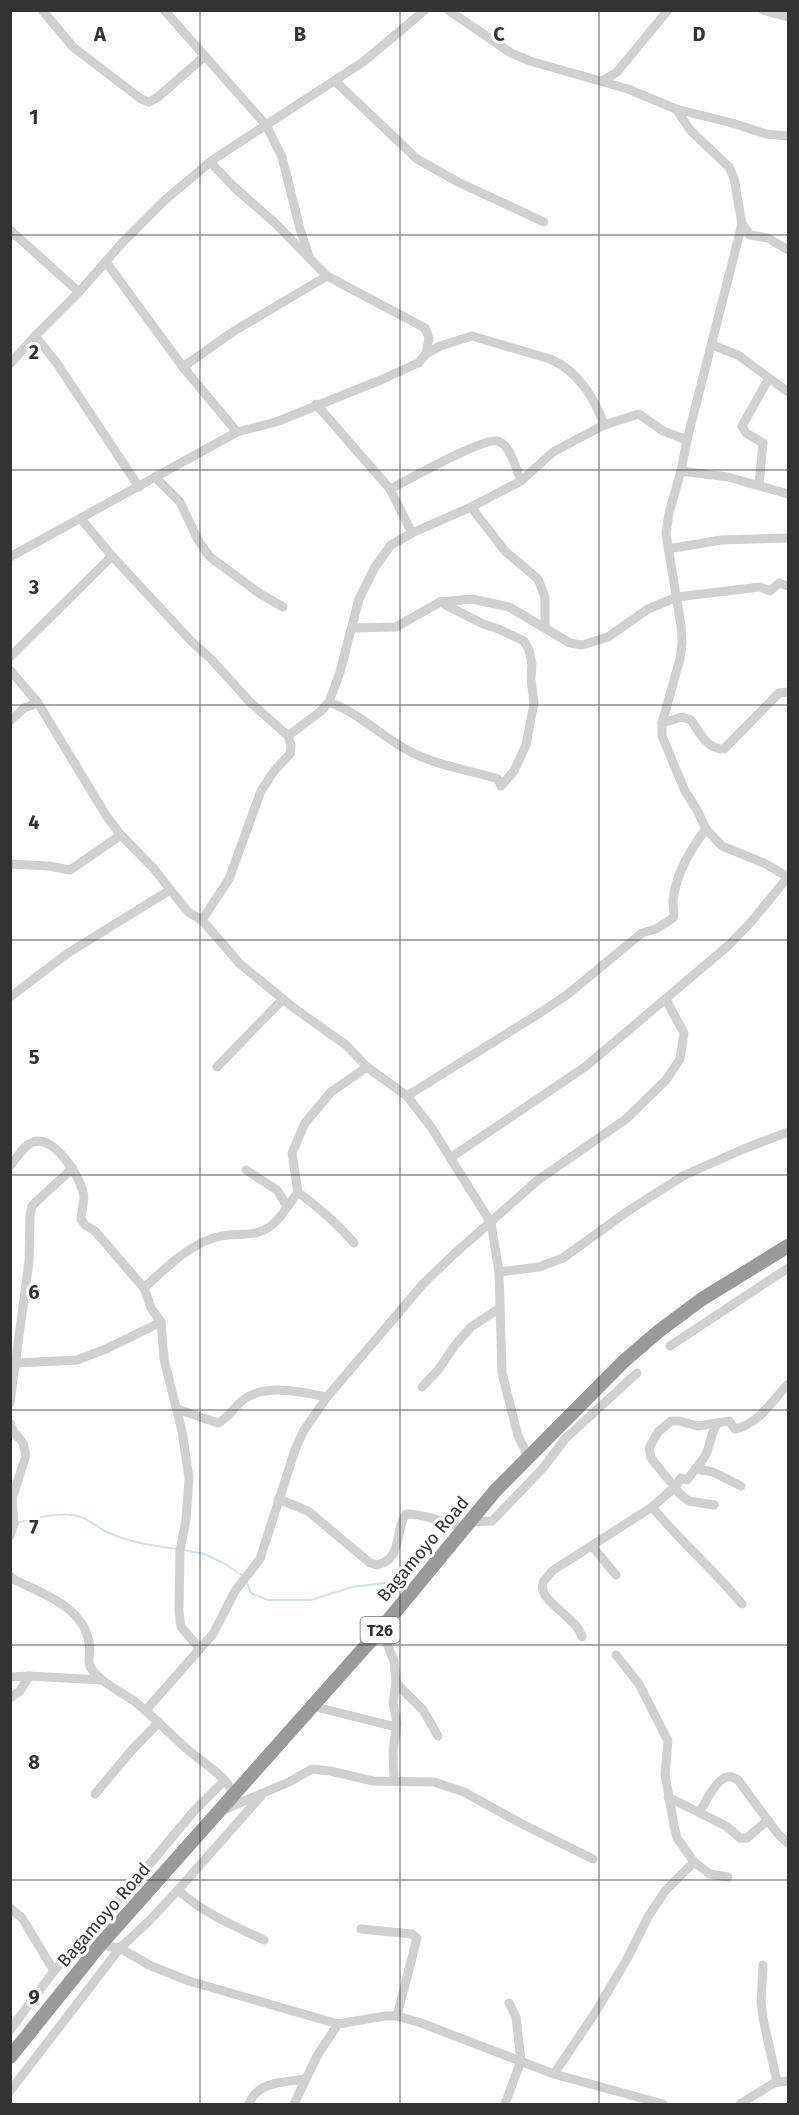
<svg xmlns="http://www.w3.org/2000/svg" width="799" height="2115" viewBox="0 0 799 2115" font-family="'Fira Sans',sans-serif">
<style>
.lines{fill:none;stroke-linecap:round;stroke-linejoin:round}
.stream{stroke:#cfe2ee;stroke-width:2}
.minor{stroke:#d0d0d0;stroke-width:9}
.highway{stroke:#9a9a9a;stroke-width:14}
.grid{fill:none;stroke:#333;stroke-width:1.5;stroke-opacity:0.55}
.labels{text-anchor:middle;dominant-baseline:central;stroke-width:6;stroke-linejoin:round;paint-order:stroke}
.shield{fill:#fff;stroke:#707070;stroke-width:1.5}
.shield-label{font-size:16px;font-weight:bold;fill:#333}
.street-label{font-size:18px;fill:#333;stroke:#fff}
.grid-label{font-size:20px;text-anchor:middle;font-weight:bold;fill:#333;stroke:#fff;stroke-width:6;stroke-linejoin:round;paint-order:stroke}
</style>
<rect width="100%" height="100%" fill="#fff"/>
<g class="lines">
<g class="stream">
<path d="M16,1523C35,1519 61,1510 81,1517C89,1520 97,1527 105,1531C127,1542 153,1546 177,1549"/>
<path d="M183,1550L205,1554L227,1565L243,1576"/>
<path d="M246,1580L251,1593L268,1600H311L352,1587L392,1582L411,1566L423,1542"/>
</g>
<g class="minor">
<path d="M42,10L73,47L141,99L149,102L158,97L205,56"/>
<path d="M164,10L266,125L282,157L300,229L309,256"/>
<path d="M448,10L511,53L530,61L628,89L676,109L732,123L766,134L788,136"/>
<path d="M763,10L788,17"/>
<path d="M602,81L617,72L668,10"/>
<path d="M336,82L417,159L458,182L544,222"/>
<path d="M742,224L750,235L768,238L788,250"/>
<path d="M10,230L79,292"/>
<path d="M106,262L183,367"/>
<path d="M35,336L56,362L139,487"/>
<path d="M712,345L738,355L788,392"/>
<path d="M426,354L440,346L472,336L550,359C577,370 595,398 604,425"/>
<path d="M10,364L35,336L79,292L122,243L166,199L214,159L363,62L425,10"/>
<path d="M316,404L390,489L412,533"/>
<path d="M237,432L183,367L234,331L327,276"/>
<path d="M681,471L728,477L788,494"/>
<path d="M155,477L180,502L198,540L210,557L259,593L283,607"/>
<path d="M759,484L763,443L746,433L742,426L769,378"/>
<path d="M390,489C408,480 482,438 497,441C511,444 516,470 521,481"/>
<path d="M471,507L505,551L538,579L545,597V626"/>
<path d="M81,519L112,556L191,641L211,659L249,701L288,736L291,745L290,754L274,771L261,791L229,879L202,920"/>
<path d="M668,549L721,540L788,538"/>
<path d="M10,557L237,432L276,422L383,379L418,363L426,354L429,338L425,328L327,276L275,223L233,186L210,162"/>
<path d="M353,628L396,627L440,602L472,599L509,607L570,643L582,645L608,637L648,609L677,597L760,587L770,591L779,583L788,586"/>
<path d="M10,657L112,556"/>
<path d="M10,670L38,703L107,817L121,835L154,869L188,912L202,920L240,964L294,1008L346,1045L367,1067L407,1096L431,1127L491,1223L499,1272L502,1373L518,1436L528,1456"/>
<path d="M329,702C359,713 381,736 409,751C435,765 469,770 498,779L501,786L514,771L526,745L534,703L531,679L532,664L529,650L524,641L496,628L483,624L440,602"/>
<path d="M10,721L24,708L38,703"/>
<path d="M662,723L682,717L691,720C700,733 706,749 724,749L779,693L788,692"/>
<path d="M288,736L321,711L329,702L340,672L359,599L375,567L391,545L412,533L471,507L521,481L553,452L604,425L639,414L663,431L687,440"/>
<path d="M10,864L49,866L70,870L121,835"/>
<path d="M10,997L68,953L170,890"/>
<path d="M217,1067L283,999"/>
<path d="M407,1096L543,1011L568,994L642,933L656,929L673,918C676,912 672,907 673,900C676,873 690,850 706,829"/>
<path d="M450,1158L585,1067L729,945L751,922L788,877L764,863L722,846L706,829L697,810L685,791L662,736V723L680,659L682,643L681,626L666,533L669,513L681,471L687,440L742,224L734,178L729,167L691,131L676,109"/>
<path d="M10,1166C17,1158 24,1145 33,1142C54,1135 79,1175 83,1192C86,1199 81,1211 81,1219L85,1225L95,1231L144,1288L151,1308L161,1322L164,1359L182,1431L189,1478L186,1520L180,1550L179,1611L181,1627L200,1649"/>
<path d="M246,1170L277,1190L287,1206"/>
<path d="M354,1243C337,1223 319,1208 298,1192L292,1153L305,1123L331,1092L367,1067"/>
<path d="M499,1272L539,1267L563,1258L628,1211L683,1176L741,1150L788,1132"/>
<path d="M144,1288C165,1269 189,1244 217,1237C231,1233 246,1236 259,1232C277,1227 287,1206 298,1192"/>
<path d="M670,1346L788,1268"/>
<path d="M17,1363L77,1360L106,1349L161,1322"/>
<path d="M422,1387L438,1370L456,1344L471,1327L500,1308"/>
<path d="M10,1403L29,1262L30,1215L32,1206L38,1200L73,1168"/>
<path d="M177,1409L218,1423C229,1418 234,1407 243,1400C265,1383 303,1392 327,1397"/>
<path d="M10,1423L14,1432L23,1443L26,1455L12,1499L14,1523L10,1536"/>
<path d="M695,1469L713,1472L741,1486"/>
<path d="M278,1499L308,1511L370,1563L377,1565C404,1559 394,1529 406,1514C425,1514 446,1523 464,1529"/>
<path d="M714,1505L689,1501L680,1494L651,1458L649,1448L658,1432L671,1421H679L698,1426L729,1421L735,1429C758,1425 773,1400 788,1384"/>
<path d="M652,1507C680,1541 714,1570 742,1604"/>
<path d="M469,1522L492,1521L495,1518L543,1468L565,1439L637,1373"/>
<path d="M592,1546L616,1575"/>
<path d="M10,1576L15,1580C42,1593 83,1607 89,1642C92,1660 82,1663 100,1678C110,1687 123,1693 134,1701C153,1716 170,1734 188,1750C200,1760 222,1774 229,1786C231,1789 231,1792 232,1795"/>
<path d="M381,1629L394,1661L396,1683L393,1703L397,1723L393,1751L394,1780"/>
<path d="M582,1637C577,1617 537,1601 543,1583C544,1579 550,1575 552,1571L652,1507L675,1487L681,1478L687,1480C693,1472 700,1464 705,1456C711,1446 710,1433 717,1424"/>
<path d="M10,1677L29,1676L101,1680"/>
<path d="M396,1683L423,1710L438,1736"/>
<path d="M10,1698L20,1691L29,1676"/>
<path d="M312,1706L396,1727"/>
<path d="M146,1710L213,1634L235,1591L260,1559L295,1450L304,1430L327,1397L423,1284L454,1254L538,1180L626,1119L666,1080L680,1059L684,1033L666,1000"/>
<path d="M95,1794L131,1751L159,1722"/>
<path d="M668,1797L726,1826L740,1838H747L768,1820"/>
<path d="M223,1810L289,1782L312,1769L330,1771L373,1781L434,1782L464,1792L524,1825L593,1859"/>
<path d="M700,1811C708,1799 720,1767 738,1780L778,1834L788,1843"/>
<path d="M694,1862L710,1874L728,1877"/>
<path d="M178,1890C203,1913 234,1926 264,1940"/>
<path d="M10,1908L22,1918L54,1971"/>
<path d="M361,1929L412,1934L417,1938L397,2016"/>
<path d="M100,1945L120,1948L149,1965L189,1981L338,2024L385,2016H397L421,2023L554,2074L663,2104"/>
<path d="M763,1965L761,2002L763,2018L777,2082"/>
<path d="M10,2030L54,1971L143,1872L194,1811L224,1781"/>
<path d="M554,2074L595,2013L627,1959L648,1917L665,1891L694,1862L677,1838L674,1826L665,1774L668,1741L639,1684L616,1655"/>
<path d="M10,2091L120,1948L149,1921L178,1890L261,1796"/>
<path d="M249,2104C257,2081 285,2082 306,2079"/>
<path d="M294,2104L317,2056L338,2024"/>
<path d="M505,2104L521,2061L516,2017L509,2003"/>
<path d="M740,2104L774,2083L788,2081"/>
</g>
<path class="highway" d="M10,2057L100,1945L381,1629L495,1491L624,1361L659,1331L702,1299L788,1246"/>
</g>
<path class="grid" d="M200,10V2104M400,10V2104M599,10V2104M10,235H788M10,470H788M10,705H788M10,940H788M10,1175H788M10,1410H788M10,1645H788M10,1880H788"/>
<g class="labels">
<rect class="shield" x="360.5" y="1617" width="39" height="26" rx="4.5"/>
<g class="shield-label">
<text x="380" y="1630">T26</text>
</g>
<g class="street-label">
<text transform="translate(423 1549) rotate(-50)">Bagamoyo Road</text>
<text transform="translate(104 1915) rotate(-49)">Bagamoyo Road</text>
</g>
</g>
<g class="grid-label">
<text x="100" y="41">A</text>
<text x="300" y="41">B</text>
<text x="499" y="41">C</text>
<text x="699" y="41">D</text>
<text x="34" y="124">1</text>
<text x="34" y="359">2</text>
<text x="34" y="594">3</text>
<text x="34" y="829">4</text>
<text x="34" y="1064">5</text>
<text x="34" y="1299">6</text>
<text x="34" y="1534">7</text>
<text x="34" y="1769">8</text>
<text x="34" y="2004">9</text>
</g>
<rect width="799" height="2115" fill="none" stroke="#333333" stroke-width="24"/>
</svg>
